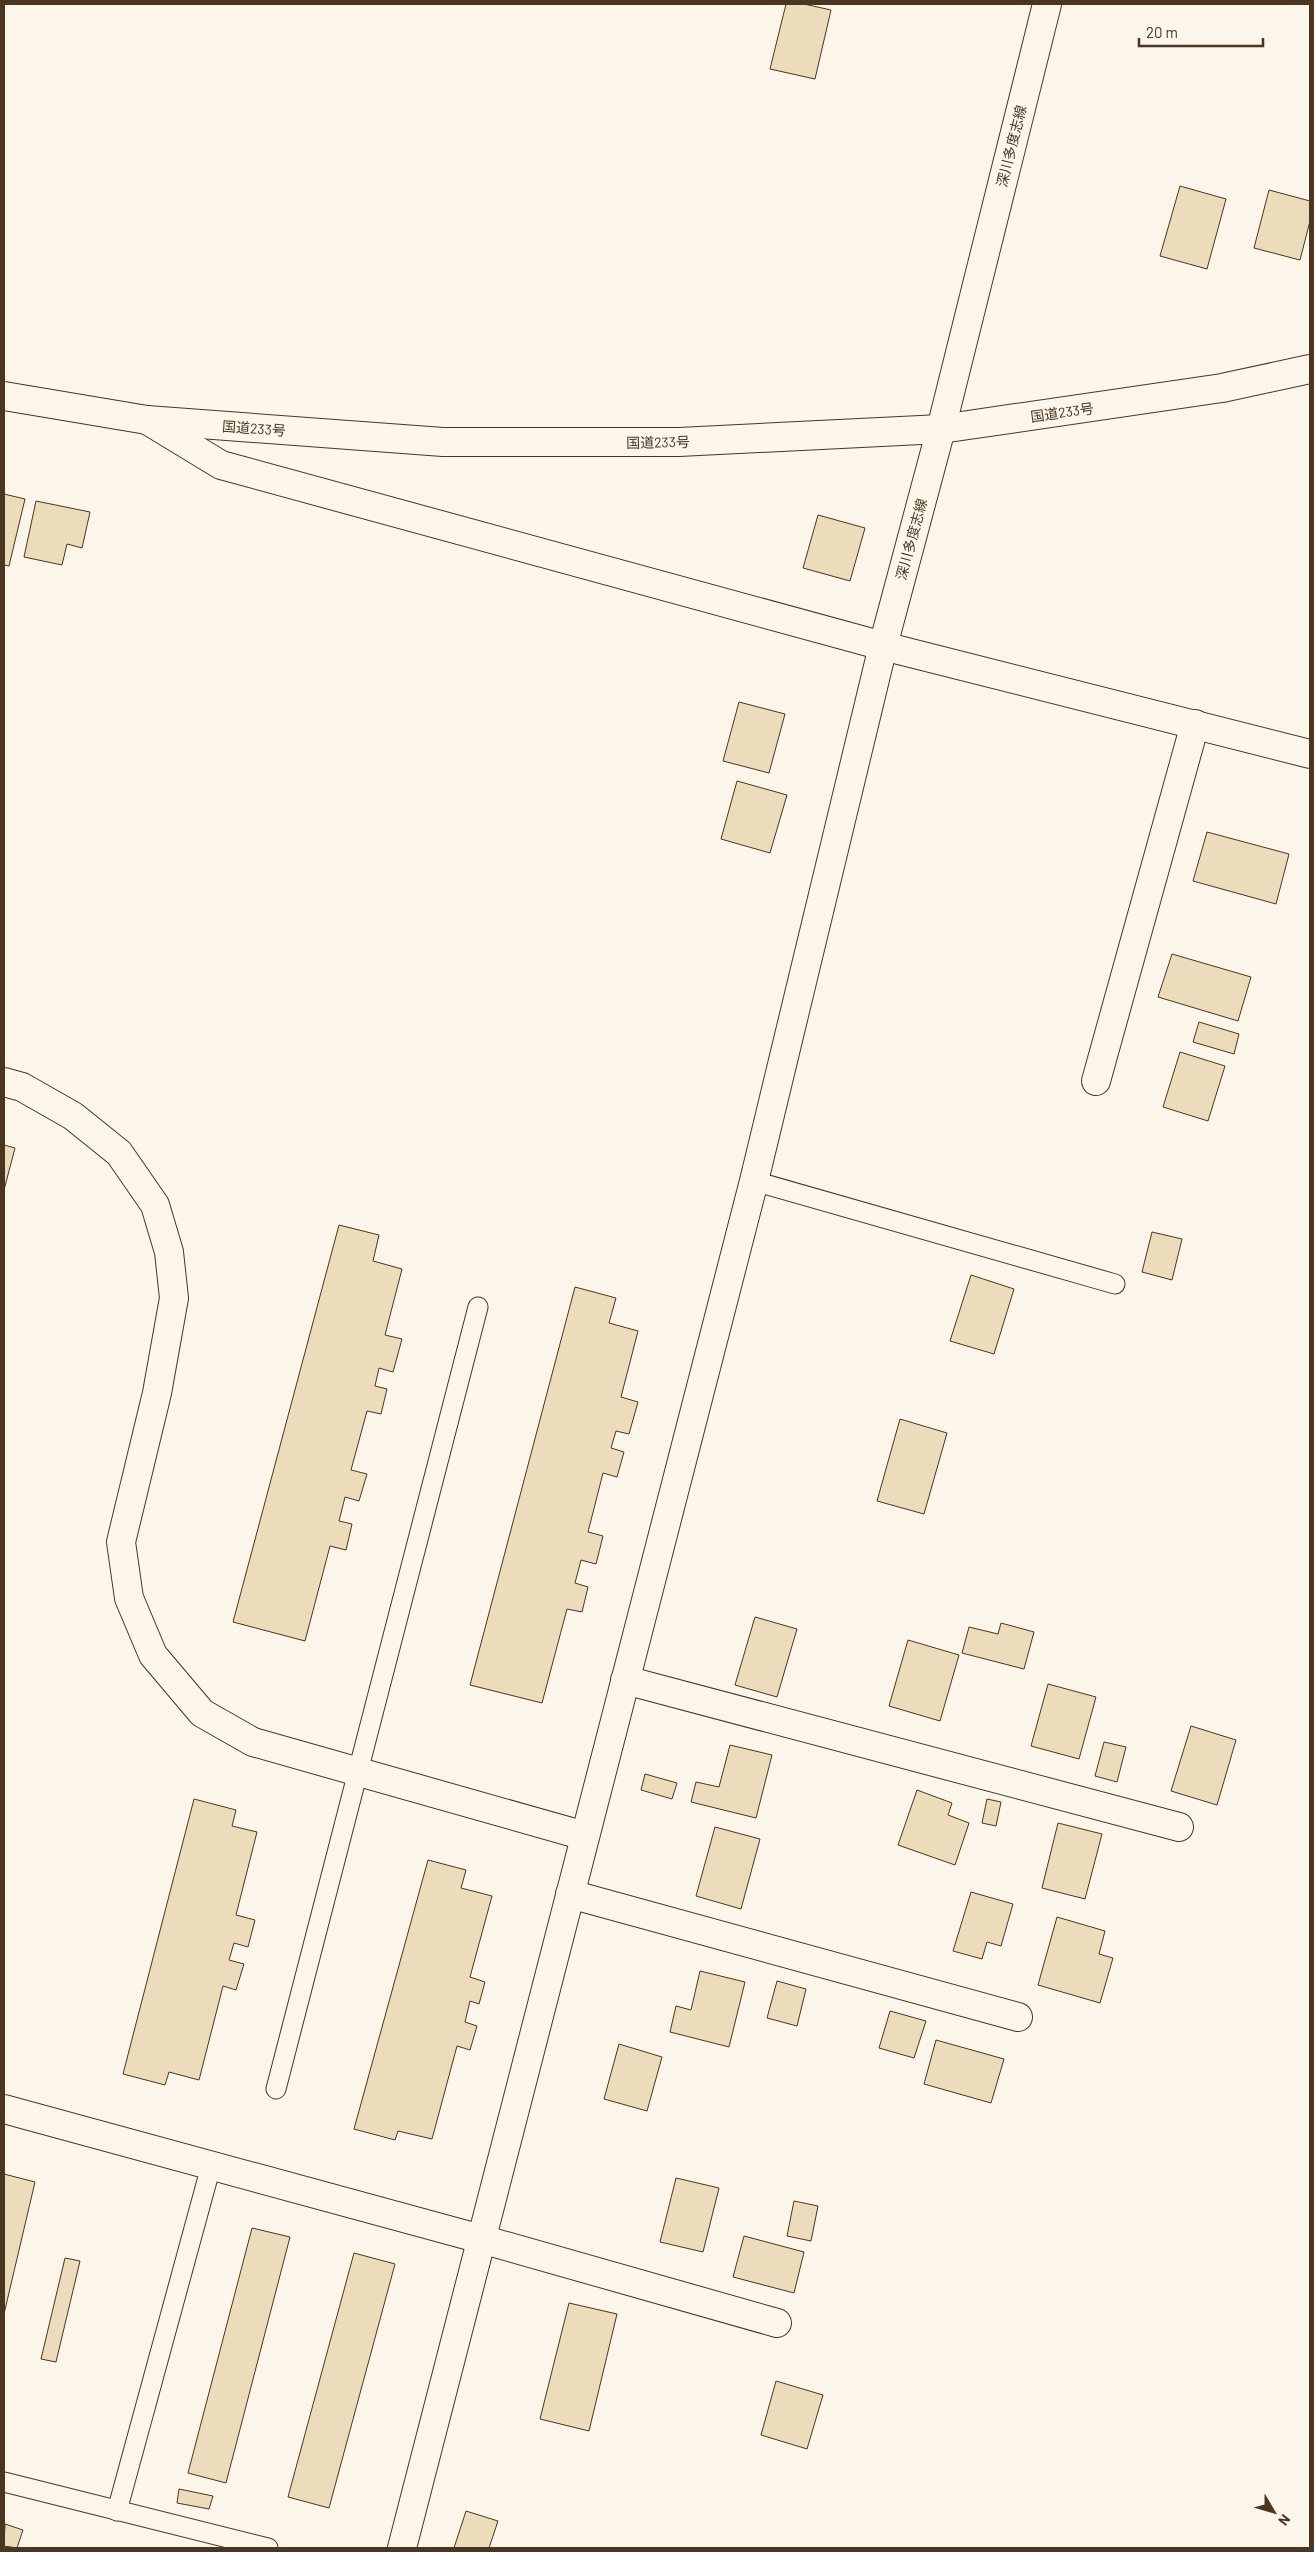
<svg xmlns="http://www.w3.org/2000/svg" width="1314" height="2552" viewBox="0 0 1314 2552" font-family="Barlow,'Noto Sans JP',sans-serif">
<style>
.building{fill:#ecdcbc;stroke:#4a3520}
.lines{fill:none;stroke-linecap:round;stroke-linejoin:round}
.lane-casing{stroke:#4a3520;stroke-width:21}
.street-casing{stroke:#4a3520;stroke-width:30}
.secondary-casing{stroke:#4a3520;stroke-width:30}
.highway-casing{stroke:#4a3520;stroke-width:30}
.lane{stroke:#fbf6e9;stroke-width:19}
.street{stroke:#fbf6e9;stroke-width:28}
.secondary{stroke:#fbf6e9;stroke-width:28}
.highway{stroke:#fbf6e9;stroke-width:28}
.labels{text-anchor:middle;dominant-baseline:central;stroke-width:4;stroke-linejoin:round;paint-order:stroke}
.street-label{font-size:14px;fill:#4a3520;stroke:#fbf6e9}
</style>
<rect width="100%" height="100%" fill="#fbf6e9"/>
<g class="building">
<path d="M786,4H804L831,10L815,79L770,69Z"/>
<path d="M1180,186L1226,199L1207,269L1160,256Z"/>
<path d="M1269,190L1310,201V221L1300,260L1254,248Z"/>
<path d="M4,494L25,499L9,566L4,565Z"/>
<path d="M36,501L90,512L82,548L67,544L62,565L24,557Z"/>
<path d="M818,515L865,528L850,581L803,568Z"/>
<path d="M739,702L785,714L769,773L723,761Z"/>
<path d="M737,781L787,795L770,853L721,839Z"/>
<path d="M1207,832L1289,854L1276,904L1193,881Z"/>
<path d="M1172,954L1251,977L1238,1021L1158,997Z"/>
<path d="M1199,1022L1239,1034L1234,1054L1193,1042Z"/>
<path d="M1180,1052L1225,1066L1208,1121L1163,1107Z"/>
<path d="M4,1145L15,1148L4,1190Z"/>
<path d="M339,1225L379,1235L373,1261L402,1269L385,1335L402,1339L393,1372L379,1368L375,1386L387,1389L381,1414L367,1411L351,1470L367,1474L359,1501L345,1497L339,1521L352,1524L346,1550L330,1546L305,1641L233,1622Z"/>
<path d="M1152,1232L1182,1239L1172,1280L1142,1272Z"/>
<path d="M971,1275L1014,1289L994,1354L950,1341Z"/>
<path d="M575,1287L616,1298L609,1323L638,1331L621,1397L638,1402L629,1434L616,1431L611,1448L624,1452L617,1477L603,1473L588,1532L603,1536L596,1564L581,1560L575,1583L588,1587L582,1612L567,1609L542,1703L470,1685Z"/>
<path d="M900,1419L947,1433L924,1514L877,1501Z"/>
<path d="M755,1617L797,1629L777,1697L735,1685Z"/>
<path d="M1001,1623L1034,1632L1024,1669L962,1653L969,1627L998,1634Z"/>
<path d="M908,1640L959,1655L940,1721L889,1706Z"/>
<path d="M1048,1684L1096,1697L1079,1759L1031,1746Z"/>
<path d="M1191,1726L1236,1740L1217,1805L1171,1791Z"/>
<path d="M1104,1742L1126,1747L1117,1782L1095,1776Z"/>
<path d="M730,1745L772,1755L756,1818L691,1802L696,1782L719,1787Z"/>
<path d="M645,1774L677,1783L672,1799L641,1790Z"/>
<path d="M917,1790L952,1803L948,1815L969,1823L955,1865L898,1845Z"/>
<path d="M194,1799L236,1810L232,1826L257,1832L236,1915L255,1920L248,1947L234,1943L229,1960L244,1964L236,1990L223,1986L199,2080L169,2072L165,2085L123,2074Z"/>
<path d="M987,1799L1001,1802L996,1826L982,1823Z"/>
<path d="M1058,1823L1102,1834L1085,1899L1042,1888Z"/>
<path d="M715,1827L760,1839L741,1909L696,1896Z"/>
<path d="M428,1860L466,1870L461,1888L492,1896L470,1977L485,1982L479,2004L470,2001L465,2022L477,2026L470,2050L457,2046L432,2139L398,2131L395,2140L354,2129Z"/>
<path d="M971,1892L1013,1904L1001,1946L987,1942L982,1959L953,1951Z"/>
<path d="M1057,1917L1105,1931L1099,1954L1113,1958L1100,2003L1038,1985Z"/>
<path d="M700,1971L745,1982L729,2047L670,2032L676,2006L691,2010Z"/>
<path d="M777,1981L806,1989L797,2026L767,2018Z"/>
<path d="M890,2011L926,2021L914,2058L879,2048Z"/>
<path d="M936,2040L1004,2059L991,2103L924,2084Z"/>
<path d="M619,2044L662,2057L647,2111L604,2099Z"/>
<path d="M4,2174L35,2182L4,2314Z"/>
<path d="M676,2178L719,2188L703,2252L660,2242Z"/>
<path d="M794,2201L818,2206L811,2241L787,2236Z"/>
<path d="M252,2228L290,2237L226,2483L188,2473Z"/>
<path d="M744,2236L804,2252L794,2293L733,2277Z"/>
<path d="M354,2253L395,2264L329,2508L288,2497Z"/>
<path d="M65,2258L80,2261L56,2362L41,2359Z"/>
<path d="M569,2303L617,2314L589,2431L540,2419Z"/>
<path d="M776,2381L823,2395L807,2449L761,2435Z"/>
<path d="M179,2489L213,2496L209,2509L177,2503Z"/>
<path d="M466,2511L498,2521L489,2548H454Z"/>
<path d="M5,2524L23,2530L17,2548L4,2546Z"/>
</g>
<g class="lines">
<defs>
<g id="lane">
<path d="M754,1181L1115,1284"/>
<path d="M276,2089L478,1307"/>
<path d="M4,2482L268,2548"/>
<path d="M117,2511L211,2166"/>
</g>
<g id="street">
<path d="M1096,1081L1195,724"/>
<path d="M4,1082L22,1087L73,1116L119,1153L155,1205L169,1252L174,1298L157,1393L121,1542L129,1598L153,1655L202,1713L253,1742L585,1836"/>
<path d="M625,1680L1179,1827"/>
<path d="M570,1894L1018,2017"/>
<path d="M4,2109L481,2239L777,2323"/>
</g>
<g id="secondary">
<path d="M147,420L221,465L883,646L1310,754"/>
<path d="M402,2548L754,1181L883,646L941,429L1047,4"/>
</g>
<path id="highway" d="M4,396L147,420L443,442H679L941,429L1222,388L1310,369"/>
</defs>
<use href="#lane" class="lane-casing"/>
<use href="#street" class="street-casing"/>
<use href="#secondary" class="secondary-casing"/>
<use href="#highway" class="highway-casing"/>
<use href="#lane" class="lane"/>
<use href="#street" class="street"/>
<use href="#secondary" class="secondary"/>
<use href="#highway" class="highway"/>
</g>
<g class="labels">
<g class="street-label">
<text transform="translate(1011 146) rotate(-76)">深川多度志線</text>
<text transform="translate(1062 412) rotate(-8)">国道233号</text>
<text transform="translate(254 428) rotate(4)">国道233号</text>
<text transform="translate(658 442) rotate(-1)">国道233号</text>
<text transform="translate(911 539) rotate(-75)">深川多度志線</text>
</g>
</g>
<rect width="1314" height="2552" fill="none" stroke="#4a3520" stroke-width="10"/>
<g transform="translate(1274 2512) rotate(128)" stroke="#fbf6e9" stroke-width="4" paint-order="stroke">
<path d="M0-4L9 19L0 12L-9 19Z" fill="#4a3520"/>
<text y="-8" font-size="14" font-weight="bold" text-anchor="middle" fill="#4a3520">N</text>
</g>
<path d="M1139 38v8h124v-8" fill="none" stroke="#4a3520" stroke-width="2.5"/>
<text x="1146" y="38" font-size="15" fill="#4a3520" stroke="#fbf6e9" stroke-width="4" paint-order="stroke">20 m</text>
</svg>
